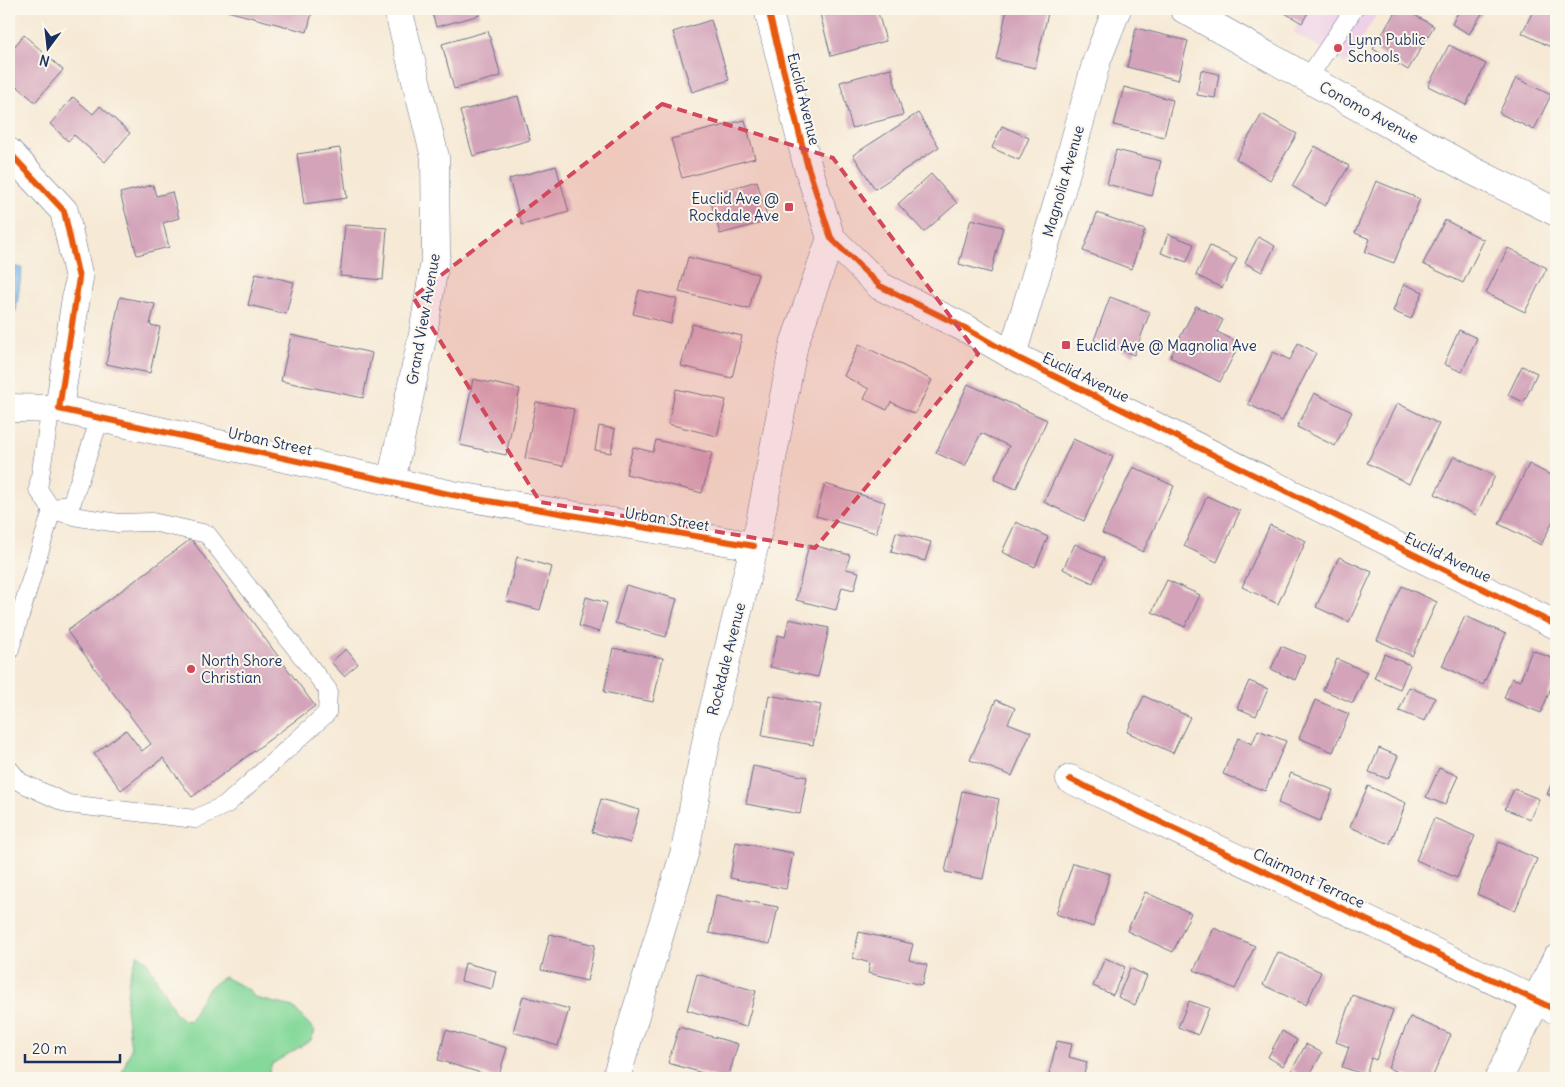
<svg xmlns="http://www.w3.org/2000/svg" width="1565" height="1087" viewBox="0 0 1565 1087" font-family="Delius,sans-serif">
<style>
.built{fill:#eed0e7}
.green{fill:#84d89a;stroke:#50847c}
.water{fill:#73b7e9;stroke:#4773a4}
.building{fill:#d3a3b9}
.lines{fill:none;stroke-linecap:round;stroke-linejoin:round}
.service-casing{stroke:#687088;stroke-width:19}
.minor-casing{stroke:#687088;stroke-width:29}
.tertiary-casing{stroke:#687088;stroke-width:29}
.service{stroke:#fff;stroke-width:18}
.minor{stroke:#fff;stroke-width:28}
.tertiary{stroke:#fff;stroke-width:28}
.cycleway-casing{stroke:#fbf7ec;stroke-width:9}
.cycleway{stroke:#e8590c;stroke-width:6}
.marked{fill:#d1495b;fill-opacity:0.2;stroke:#d1495b;stroke-width:4;stroke-dasharray:10 6;stroke-linejoin:round}
.poi-dot{fill:#d1495b;stroke:#fbf7ec;stroke-width:2}
.labels{text-anchor:middle;dominant-baseline:central;stroke-width:4;stroke-linejoin:round;paint-order:stroke}
.poi-label{font-size:15px;fill:#1b2f5e;stroke:#fbf7ec;text-anchor:start}
.street-label{font-size:15px;fill:#1b2f5e;stroke:#fbf7ec}
</style>
<rect width="100%" height="100%" fill="#fbf7ec"/>
<filter id="ink" filterUnits="userSpaceOnUse"><feTurbulence type="fractalNoise" baseFrequency=".02" numOctaves="2"/><feDisplacementMap in="SourceGraphic" scale="10" xChannelSelector="R" yChannelSelector="G"/><feConvolveMatrix kernelMatrix="1 2 1 2 8 2 1 2 1" color-interpolation-filters="sRGB"/></filter>
<filter id="wash" filterUnits="userSpaceOnUse"><feTurbulence type="fractalNoise" baseFrequency=".0096" numOctaves="4" result="noise"/><feDisplacementMap in="SourceGraphic" scale="20" xChannelSelector="R" yChannelSelector="G"/><feGaussianBlur stdDeviation="1.12" result="paint"/><feColorMatrix in="noise" values="0 0 0 0 0 0 0 0 0 0 0 0 0 0 0 0 0 1.4 0 .05"/><feComposite in="paint" operator="in"/></filter>
<g filter="url(#wash)">
<rect width="100%" height="100%" fill="#f6e9d5"/>
<path class="built" d="M1308,9H1380L1346,64L1293,32Z"/>
<path class="green" d="M138,954L146,960L176,1014L182,1019L190,1021C199,1003 205,987 224,977L249,990L255,998L293,1007L315,1031L311,1040L272,1064L269,1070L270,1078H120L131,1049L126,1007L129,977Z"/>
<path class="water" d="M9,266L22,268L16,311L9,310Z"/>
<g id="blocks">
<g class="building">
<path d="M227,9H313L307,32L227,11Z"/>
<path d="M431,9H478L480,15L436,27Z"/>
<path d="M840,9H877L886,41L831,56L820,14Z"/>
<path d="M1007,9H1049L1035,68L996,59Z"/>
<path d="M1278,9H1310L1302,23Z"/>
<path d="M1397,9H1404L1434,26L1408,70L1373,49Z"/>
<path d="M1460,9H1485L1469,34L1452,24Z"/>
<path d="M1534,9H1544L1556,15V36L1551,47L1522,33Z"/>
<path d="M711,20L729,80L692,92L673,32Z"/>
<path d="M1136,28L1188,41L1178,80L1127,67Z"/>
<path d="M488,31L501,76L454,89L442,44Z"/>
<path d="M24,35L63,70L35,102L9,79V53Z"/>
<path d="M1449,45L1486,64L1466,105L1428,86Z"/>
<path d="M891,68L903,115L852,128L840,82Z"/>
<path d="M1201,70L1219,74L1215,98L1197,95Z"/>
<path d="M1516,78L1551,95L1534,130L1499,113Z"/>
<path d="M1124,87L1173,100L1164,137L1114,125Z"/>
<path d="M518,96L530,140L473,156L460,111Z"/>
<path d="M73,97L93,114L100,106L130,133L105,162L74,135L68,141L50,124Z"/>
<path d="M918,113L939,147L875,189L853,155Z"/>
<path d="M1262,114L1297,134L1270,180L1236,159Z"/>
<path d="M745,120L755,158L682,178L671,139Z"/>
<path d="M1002,126L1029,138L1019,160L992,148Z"/>
<path d="M1315,146L1349,166L1325,206L1292,186Z"/>
<path d="M340,148L347,198L304,204L297,154Z"/>
<path d="M1116,150L1161,161L1152,196L1107,184Z"/>
<path d="M556,166L569,212L522,225L509,179Z"/>
<path d="M931,174L957,203L924,232L898,204Z"/>
<path d="M757,181L768,221L720,234L709,195Z"/>
<path d="M1376,181L1420,199L1394,263L1365,252L1370,239L1355,233Z"/>
<path d="M153,185L156,196L172,192L179,218L163,223L169,247L137,255L120,193Z"/>
<path d="M1097,213L1145,230L1131,269L1083,251Z"/>
<path d="M971,219L1003,227L991,273L959,264Z"/>
<path d="M1445,220L1484,240L1463,283L1423,264Z"/>
<path d="M345,225L387,228L383,280L340,276Z"/>
<path d="M1168,234L1194,244L1187,262L1161,253Z"/>
<path d="M1258,237L1275,246L1262,272L1245,263Z"/>
<path d="M1210,246L1237,259L1222,288L1196,275Z"/>
<path d="M1508,248L1547,268L1525,312L1486,293Z"/>
<path d="M688,257L758,274L749,309L679,292Z"/>
<path d="M256,273L294,282L286,314L248,305Z"/>
<path d="M1404,284L1423,292L1411,319L1393,311Z"/>
<path d="M639,290L677,299L671,324L633,314Z"/>
<path d="M120,297L155,304L150,325L160,327L150,373L106,364Z"/>
<path d="M1110,297L1150,312L1134,355L1094,340Z"/>
<path d="M1196,306L1223,320L1217,332L1240,343L1220,382L1170,357Z"/>
<path d="M692,324L742,336L732,378L681,366Z"/>
<path d="M1459,330L1477,338L1462,372L1444,364Z"/>
<path d="M291,335L372,353L363,398L281,381Z"/>
<path d="M1298,343L1316,353L1282,421L1248,404L1273,352L1290,360Z"/>
<path d="M859,344L932,380L915,414L891,402L887,410L864,399L869,389L844,376Z"/>
<path d="M1522,366L1537,373L1524,402L1508,395Z"/>
<path d="M473,379L520,389L506,455L460,445Z"/>
<path d="M968,384L1047,420L1016,489L994,479L1009,446L981,433L965,466L936,453Z"/>
<path d="M676,389L726,400L717,436L668,424Z"/>
<path d="M1314,393L1352,412L1335,446L1297,427Z"/>
<path d="M536,402L574,409L563,466L525,458Z"/>
<path d="M1397,403L1439,424L1409,484L1367,463Z"/>
<path d="M599,426L615,429L611,453L595,450Z"/>
<path d="M1073,439L1113,457L1084,521L1044,502Z"/>
<path d="M656,440L712,453L702,493L626,474L633,447L653,452Z"/>
<path d="M1454,456L1495,476L1476,515L1435,494Z"/>
<path d="M1529,464L1556,478V515L1541,545L1499,524Z"/>
<path d="M1133,467L1174,486L1143,552L1102,533Z"/>
<path d="M825,484L885,502L876,533L816,516Z"/>
<path d="M1207,496L1240,511L1217,562L1184,546Z"/>
<path d="M1016,522L1048,537L1035,567L1002,552Z"/>
<path d="M1270,525L1306,541L1278,604L1242,587Z"/>
<path d="M896,532L931,542L925,561L891,552Z"/>
<path d="M191,539L315,706L192,797L163,758L121,790L94,754L126,730L142,751L151,744L67,631Z"/>
<path d="M809,544L850,555L846,569L859,572L854,590L842,587L836,610L796,600Z"/>
<path d="M1075,544L1104,558L1093,583L1063,569Z"/>
<path d="M517,557L552,567L540,610L506,601Z"/>
<path d="M1339,557L1372,572L1349,622L1316,607Z"/>
<path d="M1167,580L1200,595L1185,627L1152,612Z"/>
<path d="M626,585L677,599L666,637L615,623Z"/>
<path d="M1402,586L1437,602L1412,656L1377,640Z"/>
<path d="M586,597L607,603L599,632L579,626Z"/>
<path d="M1465,616L1506,634L1483,685L1442,666Z"/>
<path d="M789,619L829,628L818,677L770,667L778,635L785,637Z"/>
<path d="M1281,646L1305,656L1295,680L1271,669Z"/>
<path d="M613,648L663,658L653,702L604,692Z"/>
<path d="M346,649L358,664L344,676L331,662Z"/>
<path d="M1532,650L1556,660V675L1541,713L1504,698L1512,678L1520,681Z"/>
<path d="M1384,654L1410,665L1400,689L1374,678Z"/>
<path d="M1337,659L1367,672L1353,703L1323,690Z"/>
<path d="M1249,681L1268,689L1256,716L1237,708Z"/>
<path d="M1409,687L1435,698L1425,721L1399,711Z"/>
<path d="M769,695L821,705L813,745L762,736Z"/>
<path d="M1144,696L1190,717L1173,753L1127,732Z"/>
<path d="M996,700L1015,708L1008,723L1031,732L1012,776L970,760Z"/>
<path d="M1315,700L1349,714L1333,752L1299,738Z"/>
<path d="M1258,730L1286,741L1265,791L1223,774L1238,738L1252,744Z"/>
<path d="M1379,748L1398,756L1388,779L1369,772Z"/>
<path d="M753,766L807,777L800,814L746,804Z"/>
<path d="M1439,768L1458,776L1445,805L1426,797Z"/>
<path d="M1291,773L1333,790L1320,821L1278,803Z"/>
<path d="M1556,773V798L1547,794Z"/>
<path d="M1368,786L1406,803L1390,844L1350,827Z"/>
<path d="M1514,789L1539,799L1530,819L1505,809Z"/>
<path d="M962,791L999,799L983,879L945,872Z"/>
<path d="M601,799L639,810L630,843L592,832Z"/>
<path d="M1434,818L1475,836L1457,878L1416,860Z"/>
<path d="M736,842L793,853L786,889L730,878Z"/>
<path d="M1499,842L1537,859L1515,911L1477,894Z"/>
<path d="M1073,863L1110,874L1093,927L1056,914Z"/>
<path d="M1145,892L1191,913L1173,952L1127,931Z"/>
<path d="M716,895L778,907L770,944L709,933Z"/>
<path d="M1214,928L1255,946L1235,989L1194,970Z"/>
<path d="M859,932L913,944L909,960L927,965L922,985L868,973L870,963L853,958Z"/>
<path d="M550,934L595,945L587,981L541,970Z"/>
<path d="M1278,952L1321,972L1306,1005L1263,985Z"/>
<path d="M1105,958L1125,967L1113,995L1093,986Z"/>
<path d="M465,963L496,971L492,989L461,981Z"/>
<path d="M1130,968L1147,976L1135,1005L1118,997Z"/>
<path d="M697,974L756,991L746,1027L687,1010Z"/>
<path d="M1352,995L1393,1010L1376,1060L1371,1058L1366,1075L1342,1067L1349,1047L1336,1042Z"/>
<path d="M523,996L569,1009L558,1046L513,1032Z"/>
<path d="M1189,1001L1209,1008L1198,1035L1178,1027Z"/>
<path d="M1410,1017L1451,1034L1432,1078H1412L1388,1068Z"/>
<path d="M679,1027L738,1044L728,1078H720L668,1063Z"/>
<path d="M446,1030L507,1048L498,1078L438,1060Z"/>
<path d="M1282,1031L1297,1040L1283,1066L1268,1057Z"/>
<path d="M1057,1041L1072,1044L1069,1057L1087,1062L1083,1078H1048Z"/>
<path d="M1306,1044L1322,1053L1308,1078L1292,1070Z"/>
</g>
</g>
</g>
<g filter="url(#ink)">
<use href="#blocks" fill-opacity="0" stroke="#687088" stroke-width="1"/>
<g class="lines">
<defs>
<g id="service">
<path d="M1308,78L1354,9"/>
<path d="M52,510L72,502L100,418"/>
<path d="M9,652L52,510"/>
<path d="M9,769L20,782L68,804L195,819L227,804L327,713L328,690L207,534L152,522L118,523L79,517L52,510L38,489L51,408"/>
</g>
<g id="minor">
<path d="M1184,9L1473,171L1556,212"/>
<path d="M9,152L64,211L79,278L59,409L453,495L754,546"/>
<path d="M9,408L59,409"/>
<path d="M391,481L423,334L436,254L435,157L398,9"/>
<path d="M1070,779L1556,1010"/>
<path d="M616,1078L685,851L708,732L759,527L794,344L831,238"/>
<path d="M1499,1078L1556,959"/>
</g>
<g id="tertiary">
<path d="M768,9L807,164L831,238L880,286L967,329L1012,355L1556,625"/>
<path d="M1012,355L1059,198L1097,60L1117,9"/>
</g>
</defs>
<use href="#service" class="service-casing"/>
<use href="#minor" class="minor-casing"/>
<use href="#tertiary" class="tertiary-casing"/>
<use href="#service" class="service"/>
<use href="#minor" class="minor"/>
<use href="#tertiary" class="tertiary"/>
<defs>
<g id="cycleway">
<path d="M768,9L807,164L831,238L880,286L967,329L1012,355L1556,625"/>
<path d="M9,152L64,211L79,278L59,409L453,495L754,546"/>
<path d="M1070,779L1556,1010"/>
</g>
</defs>
<use href="#cycleway" class="cycleway-casing"/>
<use href="#cycleway" class="cycleway"/>
</g>
</g>
<path class="marked" d="M662,104L833,158L978,354L815,548L540,502L413,297Z"/>
<g class="poi-dot">
<circle cx="1338" cy="48" r="5"/>
<rect x="784" y="202" width="10" height="10" rx="2.5"/>
<rect x="1061" y="340" width="10" height="10" rx="2.5"/>
<circle cx="191" cy="669" r="5"/>
</g>
<g class="labels">
<g class="poi-label">
<text x="1348" y="39">Lynn Public<tspan x="1348" dy="17">Schools</tspan></text>
<text x="779" y="198" text-anchor="end">Euclid Ave @<tspan x="779" dy="17">Rockdale Ave</tspan></text>
<text x="1076" y="345">Euclid Ave @ Magnolia Ave</text>
<text x="201" y="660">North Shore<tspan x="201" dy="17">Christian</tspan></text>
</g>
<g class="street-label">
<text transform="translate(804 99) rotate(76)">Euclid Avenue</text>
<text transform="translate(1369 112) rotate(29)">Conomo Avenue</text>
<text transform="translate(1063 181) rotate(-74)">Magnolia Avenue</text>
<text transform="translate(423 319) rotate(-80)">Grand View Avenue</text>
<text transform="translate(1086 377) rotate(26)">Euclid Avenue</text>
<text transform="translate(270 441) rotate(12)">Urban Street</text>
<text transform="translate(667 519) rotate(9)">Urban Street</text>
<text transform="translate(1448 557) rotate(26)">Euclid Avenue</text>
<text transform="translate(726 659) rotate(-76)">Rockdale Avenue</text>
<text transform="translate(1309 878) rotate(25)">Clairmont Terrace</text>
</g>
</g>
<rect width="1565" height="1087" fill="none" stroke="#fbf7ec" stroke-width="30"/>
<g transform="translate(48 48) rotate(195)" stroke="#fbf7ec" stroke-width="4" paint-order="stroke">
<path d="M0-4L9 19L0 12L-9 19Z" fill="#1b2f5e"/>
<text y="-8" font-size="14" font-weight="bold" text-anchor="middle" fill="#1b2f5e">N</text>
</g>
<path d="M25 1054v8h95v-8" fill="none" stroke="#1b2f5e" stroke-width="2.5"/>
<text x="32" y="1054" font-size="15" fill="#1b2f5e" stroke="#fbf7ec" stroke-width="4" paint-order="stroke">20 m</text>
</svg>
